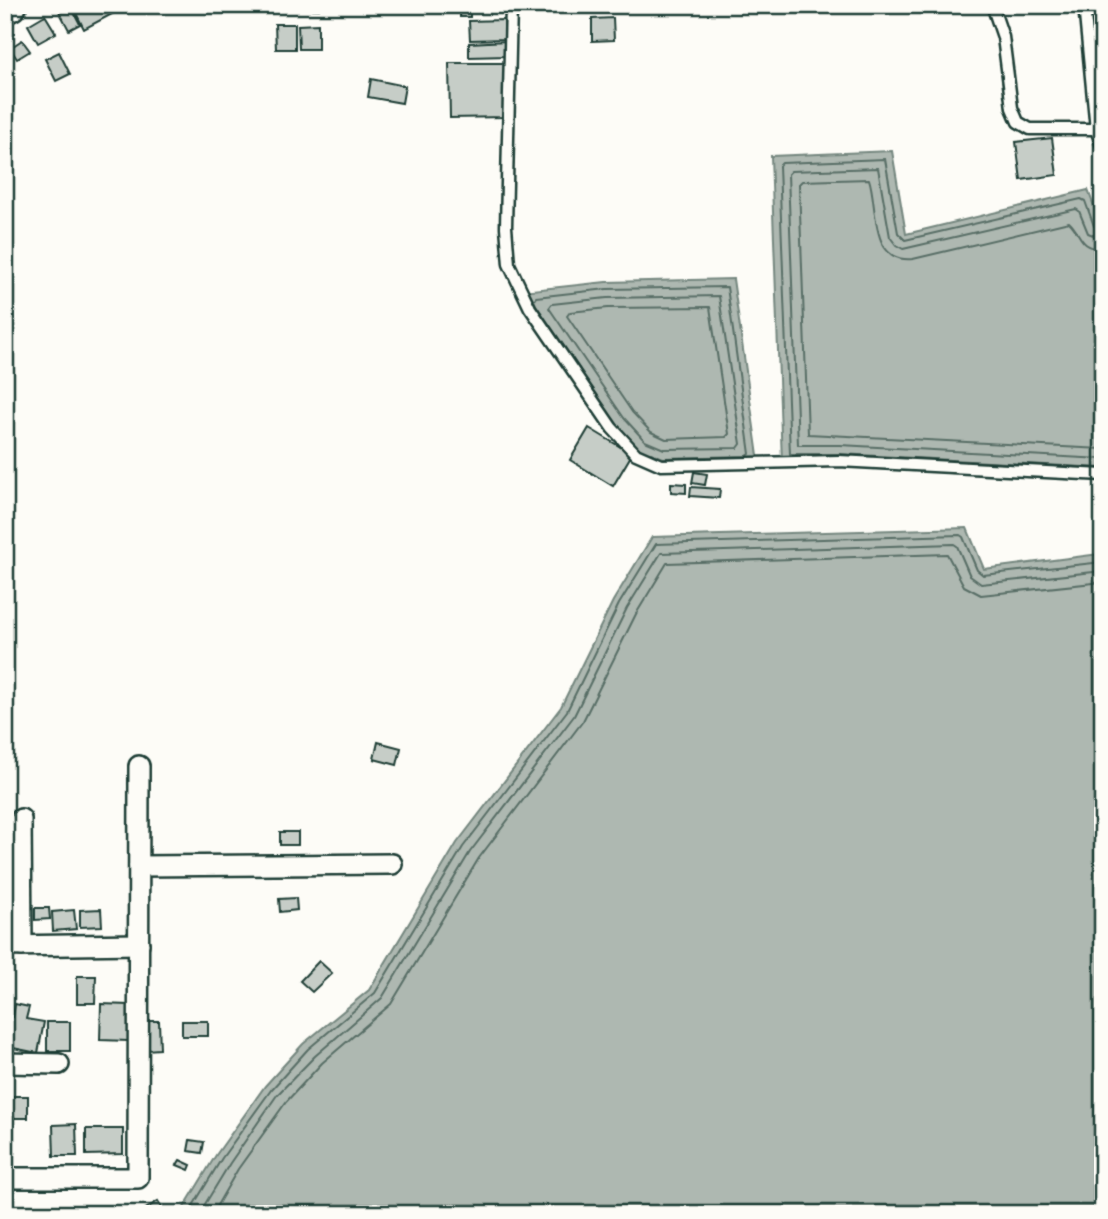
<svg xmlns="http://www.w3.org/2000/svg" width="1108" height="1219" viewBox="0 0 1108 1219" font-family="Delius,sans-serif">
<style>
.water{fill:#aeb8b1;stroke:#75877f;stroke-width:2}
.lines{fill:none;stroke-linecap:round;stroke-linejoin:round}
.shore{stroke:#586e66;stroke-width:2}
.building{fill:#c6cdc7;stroke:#1f3d34;stroke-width:2}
.service-casing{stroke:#1f3d34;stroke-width:15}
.minor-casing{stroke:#1f3d34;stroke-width:24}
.primary-casing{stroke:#1f3d34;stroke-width:35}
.service{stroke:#fdfcf7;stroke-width:10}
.minor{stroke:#fdfcf7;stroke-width:19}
.primary{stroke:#fdfcf7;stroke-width:30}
</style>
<rect width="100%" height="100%" fill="#fdfcf7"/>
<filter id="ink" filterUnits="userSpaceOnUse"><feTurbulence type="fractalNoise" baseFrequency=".0143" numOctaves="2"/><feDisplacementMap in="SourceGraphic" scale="14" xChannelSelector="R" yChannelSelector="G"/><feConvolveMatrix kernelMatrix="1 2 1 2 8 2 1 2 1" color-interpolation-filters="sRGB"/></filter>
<g filter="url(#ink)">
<g class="water">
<path d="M892,151L906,234L1088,190L1103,231V475L782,462L771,156Z"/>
<path d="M733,279L759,463L661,465L636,454L522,291L606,282Z"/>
<path d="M967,528L984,569L1099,554L1103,562V1214H180L216,1155L265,1086L303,1044L369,990L457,843L561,707L613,601L652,537Z"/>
</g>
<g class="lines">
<g class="shore">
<path d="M1103,230L1094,226L1085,201L1081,199L905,240L898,233L885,159L782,163L779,166L790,454H840L1103,468"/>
<path d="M1103,239L1088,233L1079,211L1076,209L903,249L896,245L890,237L878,168L791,171L788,174L798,445H840L1103,459"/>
<path d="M1103,249C1078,248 1082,234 1069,222L913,259C869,264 878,206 869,179L802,181L799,184L808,434L1103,449"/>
<path d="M719,296L741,444L738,448L664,449L645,441L624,418L549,308L552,304L607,298Z"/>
<path d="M710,307L729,434L726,437L666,439L651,432L632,412L567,316L570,312L608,308Z"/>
<path d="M580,370L536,305L534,300L536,297L607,289L727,287L750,454L747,456L663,458L651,453"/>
<path d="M188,1214L222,1158L271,1090L308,1049L375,993L463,847L567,711L619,604L656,544L960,535L963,537L977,570L983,575L1103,562"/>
<path d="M199,1214L230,1163L277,1095L315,1056L382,998L470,852L574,716L627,608L661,553L954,544L957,546L970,576L981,584L1103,571"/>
<path d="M212,1214L238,1169L286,1102L322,1063L391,1004L479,858L583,721L636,614L667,563L947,554L964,586L981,595L1103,582"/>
</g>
</g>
<g class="building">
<path d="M70,5L80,24L69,30L59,11Z"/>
<path d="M72,5H108L112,14L84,29Z"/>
<path d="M111,5H128V6L114,13Z"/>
<path d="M296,5H319V9L296,8Z"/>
<rect x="460" y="6" width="10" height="11"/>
<path d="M45,15L56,33L38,43L28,25Z"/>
<path d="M613,18L614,40L592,41V19Z"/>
<path d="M504,20V39L470,40L469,21Z"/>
<path d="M275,24H295V49H276Z"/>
<path d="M318,24V49H299L298,25Z"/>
<path d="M22,40L30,51L17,59L10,48Z"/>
<path d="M507,41V56L469,57V43Z"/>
<path d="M59,52L70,74L56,81L45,59Z"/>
<path d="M449,63H504L505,117L450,118Z"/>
<path d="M371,79L405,86L402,103L368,97Z"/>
<path d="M1052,138L1057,175L1021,180L1016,142Z"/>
<path d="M589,428L632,454L613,486L570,460Z"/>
<path d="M694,472L707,474L705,485L692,483Z"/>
<path d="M671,483L686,484V493L671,492Z"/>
<path d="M691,487L720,489L719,498L690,496Z"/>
<path d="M378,742L401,748L397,765L374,759Z"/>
<rect x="280" y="832" width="18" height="13"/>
<path d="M5,846H10L11,861H5Z"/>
<path d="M296,898L297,910L280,912L279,899Z"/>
<path d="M35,908H49L50,919L35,920Z"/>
<path d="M101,909L102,926L80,927V910Z"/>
<path d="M74,910L76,929L53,931L52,912Z"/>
<path d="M319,961L332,973L312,992L300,981Z"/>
<path d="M77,976H96L95,1003H77Z"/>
<path d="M15,1004L29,1007L26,1019L44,1022L38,1053L13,1048V1057H5V1015L13,1017Z"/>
<path d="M101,1004L129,1005L128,1041L100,1040Z"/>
<path d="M146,1021H159L160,1049L146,1050Z"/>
<rect x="182" y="1021" width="26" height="15"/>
<rect x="47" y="1022" width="23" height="29"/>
<rect x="5" y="1096" width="23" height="22"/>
<path d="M76,1124L77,1156H54L53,1125Z"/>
<path d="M86,1129H123V1154L86,1155Z"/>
<path d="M190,1140L204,1142L202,1153L188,1151Z"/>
<path d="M180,1160L191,1165L189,1170L177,1165Z"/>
<path d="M158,1201L166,1214H146L144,1210Z"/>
</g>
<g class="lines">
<defs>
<g id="service">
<path d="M511,5L506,227L509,264L530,308L612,428L636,454L661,465L839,461L1103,475"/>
<path d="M992,5L1003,37L1012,108L1018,122L1030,129H1096"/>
<path d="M1084,5L1096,129L1103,149"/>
</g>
<g id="minor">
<path d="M21,819L22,946"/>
<path d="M139,866L392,864"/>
<path d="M5,946L139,944"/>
<path d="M5,1063L59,1064"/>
<path d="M5,1178H138L139,766"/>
</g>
<path id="primary" d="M5,8L11,5"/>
</defs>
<use href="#service" class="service-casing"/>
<use href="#minor" class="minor-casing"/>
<use href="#primary" class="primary-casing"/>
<use href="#service" class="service"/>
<use href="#minor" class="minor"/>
<use href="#primary" class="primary"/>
</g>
</g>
<rect width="1108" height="1219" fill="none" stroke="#fdfcf7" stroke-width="28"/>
<rect x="14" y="14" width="1080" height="1191" fill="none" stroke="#1f3d34" stroke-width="2.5" filter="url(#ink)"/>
</svg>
